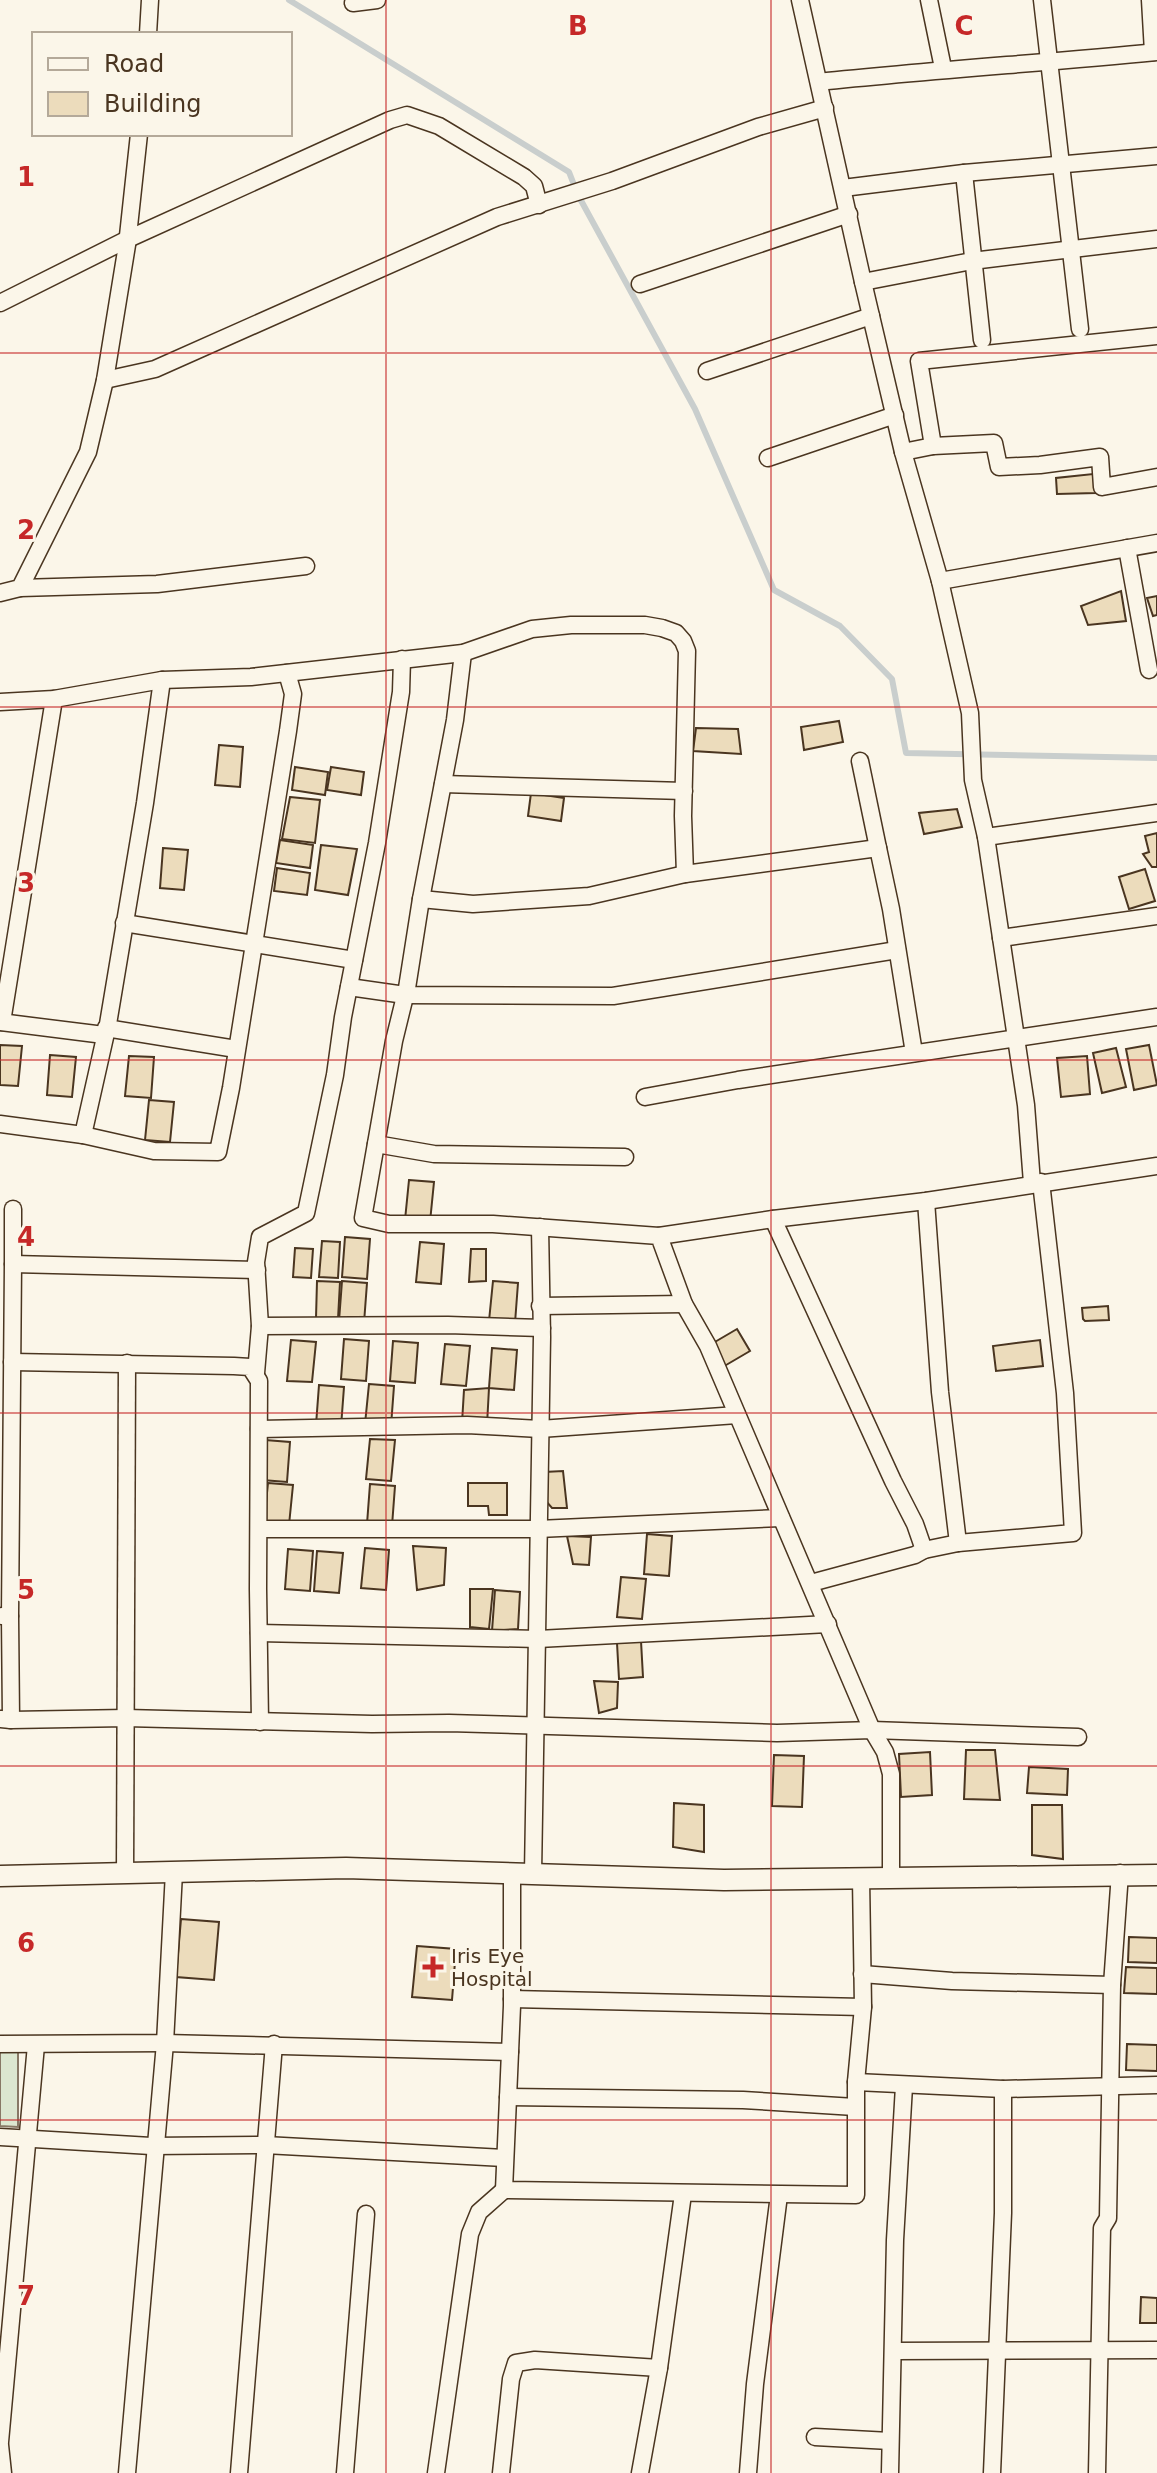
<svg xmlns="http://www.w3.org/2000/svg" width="1157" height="2473" viewBox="0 0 1157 2473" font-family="'DejaVu Sans',sans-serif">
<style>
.green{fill:#dce7d0;stroke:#887966;stroke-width:2}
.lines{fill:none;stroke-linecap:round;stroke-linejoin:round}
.stream{stroke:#c9cecd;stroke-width:6}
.building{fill:#ecdcbc;stroke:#4a3520;stroke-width:2}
.minor-casing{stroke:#4a3520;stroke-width:19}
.tertiary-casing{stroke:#4a3520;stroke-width:23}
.minor{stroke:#fbf6e9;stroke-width:16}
.tertiary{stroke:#fbf6e9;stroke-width:20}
.grid{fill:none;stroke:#c62828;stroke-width:2;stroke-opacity:0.55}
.poi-dot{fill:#c62828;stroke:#fbf6e9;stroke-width:3}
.labels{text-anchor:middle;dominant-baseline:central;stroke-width:6;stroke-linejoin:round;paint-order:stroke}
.poi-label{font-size:20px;fill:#4a3520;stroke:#fbf6e9;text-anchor:start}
.grid-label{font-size:26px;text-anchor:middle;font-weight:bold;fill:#c62828;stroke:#fbf6e9;stroke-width:6;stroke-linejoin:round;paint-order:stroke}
</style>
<rect width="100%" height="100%" fill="#fbf6e9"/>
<path class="green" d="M0,2051H18V2127L0,2126Z"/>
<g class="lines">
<path class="stream" d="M289,0L569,172L578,195L695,409L774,590L840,626L892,679L906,753L1157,758"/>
</g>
<g class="building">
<path d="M1093,474L1096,493L1057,494L1056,478Z"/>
<path d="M1121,591L1126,621L1088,625L1081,606Z"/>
<path d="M1157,596V615L1153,616L1147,598Z"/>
<path d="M839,721L843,742L804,750L801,727Z"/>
<path d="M696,728L738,729L741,754L693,751Z"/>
<path d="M219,745L243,747L240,787L215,785Z"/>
<path d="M295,767L328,772L325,795L292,790Z"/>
<path d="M331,767L364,772L361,795L327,790Z"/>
<path d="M531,793L564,798L561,821L528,816Z"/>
<path d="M290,797L320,800L315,843L282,839Z"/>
<path d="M957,809L962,827L924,834L919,813Z"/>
<path d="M1157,833V867H1152L1143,854L1149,852L1145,836Z"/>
<path d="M280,840L313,845L310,868L276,863Z"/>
<path d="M321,845L357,849L348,895L315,890Z"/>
<path d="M163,848L188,850L184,890L160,888Z"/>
<path d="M277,868L310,873L307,895L274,891Z"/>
<path d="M1145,869L1155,901L1129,909L1119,877Z"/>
<path d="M0,1045L22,1046L18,1086L0,1085Z"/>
<path d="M1149,1045L1157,1085L1134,1090L1126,1049Z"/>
<path d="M1116,1048L1126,1087L1102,1093L1093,1053Z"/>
<path d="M50,1055L76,1057L72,1097L47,1095Z"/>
<path d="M129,1056L154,1057L151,1098L125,1096Z"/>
<path d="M1087,1056L1090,1094L1061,1097L1057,1058Z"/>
<path d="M149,1100L174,1102L170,1142L145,1140Z"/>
<path d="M409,1180L434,1182L430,1222L405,1220Z"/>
<path d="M345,1237L370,1239L367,1279L342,1277Z"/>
<path d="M322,1241L340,1242L338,1278L319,1277Z"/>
<path d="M420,1242L444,1244L441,1284L416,1282Z"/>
<path d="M295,1248L313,1249L311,1278L293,1277Z"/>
<path d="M471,1249H486V1281L469,1282Z"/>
<path d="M317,1281L340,1282L338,1319L316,1318Z"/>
<path d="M342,1281L367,1283L364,1323L339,1321Z"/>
<path d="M493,1281L518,1283L515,1323L489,1321Z"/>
<path d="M1108,1306L1109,1320L1085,1321L1083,1319L1082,1308Z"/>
<path d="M737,1329L750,1351L721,1368L708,1346Z"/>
<path d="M344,1339L369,1341L366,1381L341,1379Z"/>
<path d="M291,1340L316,1342L312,1382L287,1381Z"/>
<path d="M1040,1340L1043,1366L996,1371L993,1346Z"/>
<path d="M393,1341L418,1343L415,1383L390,1381Z"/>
<path d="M445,1344L470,1346L466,1386L441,1384Z"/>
<path d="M492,1348L517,1350L514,1390L489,1388Z"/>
<path d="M369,1384L394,1386L391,1426L365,1424Z"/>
<path d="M319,1385L344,1387L341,1427L316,1425Z"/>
<path d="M489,1388L487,1425L462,1423L464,1390Z"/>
<path d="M370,1439L395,1440L391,1481L366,1479Z"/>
<path d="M265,1440L290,1442L287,1482L262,1480Z"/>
<path d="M563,1471L567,1508H552L538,1492L544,1472Z"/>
<path d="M268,1483L293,1485L289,1525L264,1523Z"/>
<path d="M468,1483H507V1515H489L488,1506H468Z"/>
<path d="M370,1484L395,1486L392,1526L367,1524Z"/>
<path d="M647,1534L672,1536L669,1576L644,1574Z"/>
<path d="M567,1536L591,1537L589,1565L573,1564Z"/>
<path d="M413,1546L446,1548L444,1585L417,1590Z"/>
<path d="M365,1548L389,1550L386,1590L361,1588Z"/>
<path d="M288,1549L313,1551L310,1591L285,1589Z"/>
<path d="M317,1551L343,1553L339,1593L314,1591Z"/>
<path d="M621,1577L646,1579L642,1619L617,1617Z"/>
<path d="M470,1589H493L489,1629L470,1627Z"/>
<path d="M495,1590L520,1592L518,1629L492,1631Z"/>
<path d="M641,1641L643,1677L619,1679L617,1643Z"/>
<path d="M594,1681L618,1682L617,1708L599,1713Z"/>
<path d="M966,1750H995L1000,1800L964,1799Z"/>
<path d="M930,1752L932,1795L901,1797L899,1754Z"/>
<path d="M774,1755L804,1756L802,1807L772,1806Z"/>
<path d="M1029,1767L1068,1769L1067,1795L1027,1793Z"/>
<path d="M674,1803L704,1805V1852L673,1847Z"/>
<path d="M1032,1805H1062L1063,1859L1032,1855Z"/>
<path d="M181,1919L219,1922L214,1980L176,1977Z"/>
<path d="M1129,1937L1157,1938V1963L1128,1962Z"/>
<path d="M417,1946L456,1949L452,2000L412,1997Z"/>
<path d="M1126,1967L1157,1968V1994L1124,1993Z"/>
<path d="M1127,2044L1157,2045V2071L1126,2070Z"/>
<path d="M1141,2297L1157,2298V2323H1140Z"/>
</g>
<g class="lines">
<defs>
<g id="minor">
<path d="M800,0L863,282L903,452L940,581L970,713L973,780L986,837L1026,1105L1032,1183"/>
<path d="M929,0L943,68"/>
<path d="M1042,0L1080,329"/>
<path d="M1150,0L1153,52"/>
<path d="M353,3L377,0"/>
<path d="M148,34L150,0"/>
<path d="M819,82C932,70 1044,63 1157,52"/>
<path d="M964,173L982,340"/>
<path d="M843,188L964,173L1157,156"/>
<path d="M863,282L972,261L1157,239"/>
<path d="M640,284L849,214"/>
<path d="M0,303L128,239L390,120L407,115L439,126L524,177L534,186L539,205"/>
<path d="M707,371L871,316"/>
<path d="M105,380L155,369L497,217L612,181L758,127L825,108"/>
<path d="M933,446L919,361L1157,336"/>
<path d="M903,452L933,446L994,443L999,467L1040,465L1100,457L1102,487L1157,477"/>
<path d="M768,458L895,415"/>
<path d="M1127,548L1149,670"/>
<path d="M940,581L1157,543"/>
<path d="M20,588L157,584L306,566"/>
<path d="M0,593L20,588L88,452L105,380L127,245L139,134"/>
<path d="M463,653L455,720L421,899L407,988L394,1041L363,1218L389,1224H493L659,1236L684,1304L708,1346L872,1730L885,1752L891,1774V1878"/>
<path d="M0,702L54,699L162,680L251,677L463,653L532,629L571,625H645L662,628L676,633L683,641L687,651L683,816L685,874"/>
<path d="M860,761L878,848"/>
<path d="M443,784L684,791"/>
<path d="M986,837L1157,813"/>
<path d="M421,899L473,904L589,896L685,874L878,848L891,909L914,1053"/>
<path d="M124,923L354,960"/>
<path d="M1001,938L1157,916"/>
<path d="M349,987L405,995L613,996L897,950"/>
<path d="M0,1022L104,1035"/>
<path d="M2,1022L54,699"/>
<path d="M106,1028L236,1049"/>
<path d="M645,1097L738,1080L1157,1017"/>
<path d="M0,1124L83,1135L154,1151L218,1152L231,1088L288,731L293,694L287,673"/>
<path d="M83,1135L108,1024L145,803L162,680"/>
<path d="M376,1144L434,1154L625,1157"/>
<path d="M773,1219L893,1481L915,1524L924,1550L915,1555L811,1583"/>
<path d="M659,1236L773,1219L926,1201L1157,1166"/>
<path d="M13,1264V1209"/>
<path d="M540,1306L684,1304"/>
<path d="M260,1326L448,1325L542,1328"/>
<path d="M12,1362L234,1366L250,1367L259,1381L258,1589L260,1722"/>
<path d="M256,1373L260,1326L256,1262L260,1237L306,1213L335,1075L343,1017L377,843L401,692L402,659"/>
<path d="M259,1429L467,1425L540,1429L737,1415"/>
<path d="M259,1529H538L781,1518"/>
<path d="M958,1543L1073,1533L1065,1393L1041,1182"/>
<path d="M924,1550L958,1543L940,1392L926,1201"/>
<path d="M10,1616L13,1264L257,1270"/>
<path d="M259,1633L538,1639L828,1624"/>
<path d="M1,1719L11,1720L10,1616H2"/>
<path d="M11,1720L126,1718L372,1724L449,1723L777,1733L872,1730L1078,1737"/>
<path d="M125,1873L127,1363"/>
<path d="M512,1873V2006L504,2190L856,2195V2082L863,2007L861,1878"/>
<path d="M533,1874L542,1337L540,1227"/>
<path d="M862,1974L952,1981L1112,1985"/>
<path d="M512,1999L863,2007"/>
<path d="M0,2044L165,2043L174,1872"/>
<path d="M856,2082L1003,2089L1157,2085"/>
<path d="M508,2097L743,2100L855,2107"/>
<path d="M0,2137L151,2146L265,2145L504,2158"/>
<path d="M894,2351L1157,2350"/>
<path d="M815,2437L890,2441"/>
<path d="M0,2442L36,2045"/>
<path d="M0,2445L3,2473"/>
<path d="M127,2473L165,2043L510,2052"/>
<path d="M239,2473L274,2044"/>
<path d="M345,2473L366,2214"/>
<path d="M436,2473L470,2234L479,2212L504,2190"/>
<path d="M501,2473L511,2379L516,2363L535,2360L659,2368"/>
<path d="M640,2473L659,2368L683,2194"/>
<path d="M748,2473L755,2384L779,2195"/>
<path d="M890,2473L895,2240L904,2086"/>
<path d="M992,2473L1003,2213V2089"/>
<path d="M1097,2473L1102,2228L1108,2218L1112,1985L1120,1873"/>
</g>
<path id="tertiary" d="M0,1876L346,1868L724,1880L1157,1875"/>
</defs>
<use href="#minor" class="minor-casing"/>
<use href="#tertiary" class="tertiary-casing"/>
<use href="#minor" class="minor"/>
<use href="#tertiary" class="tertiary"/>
</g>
<path class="grid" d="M386,0V2473M771,0V2473M0,353H1157M0,707H1157M0,1060H1157M0,1413H1157M0,1766H1157M0,2120H1157"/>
<path class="poi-dot" d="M429 1955h8v8h8v8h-8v8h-8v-8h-8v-8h8z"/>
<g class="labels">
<g class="poi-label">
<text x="451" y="1956">Iris Eye<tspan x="451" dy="23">Hospital</tspan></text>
</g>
</g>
<g class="grid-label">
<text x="578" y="35">B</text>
<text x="964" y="35">C</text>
<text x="26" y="186">1</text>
<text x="26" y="539">2</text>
<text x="26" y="892">3</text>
<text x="26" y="1246">4</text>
<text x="26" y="1599">5</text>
<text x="26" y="1952">6</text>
<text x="26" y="2305">7</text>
</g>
<rect x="32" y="32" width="260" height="104" fill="#fbf6e9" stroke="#b4a999" stroke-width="2"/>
<rect x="48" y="58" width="40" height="12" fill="#fbf6e9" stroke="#b4a999" stroke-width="2"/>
<text x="104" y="72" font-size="24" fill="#4a3520">Road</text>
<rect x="48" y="92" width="40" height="24" fill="#ecdcbc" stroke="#b4a999" stroke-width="2"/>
<text x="104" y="112" font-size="24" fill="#4a3520">Building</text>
</svg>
